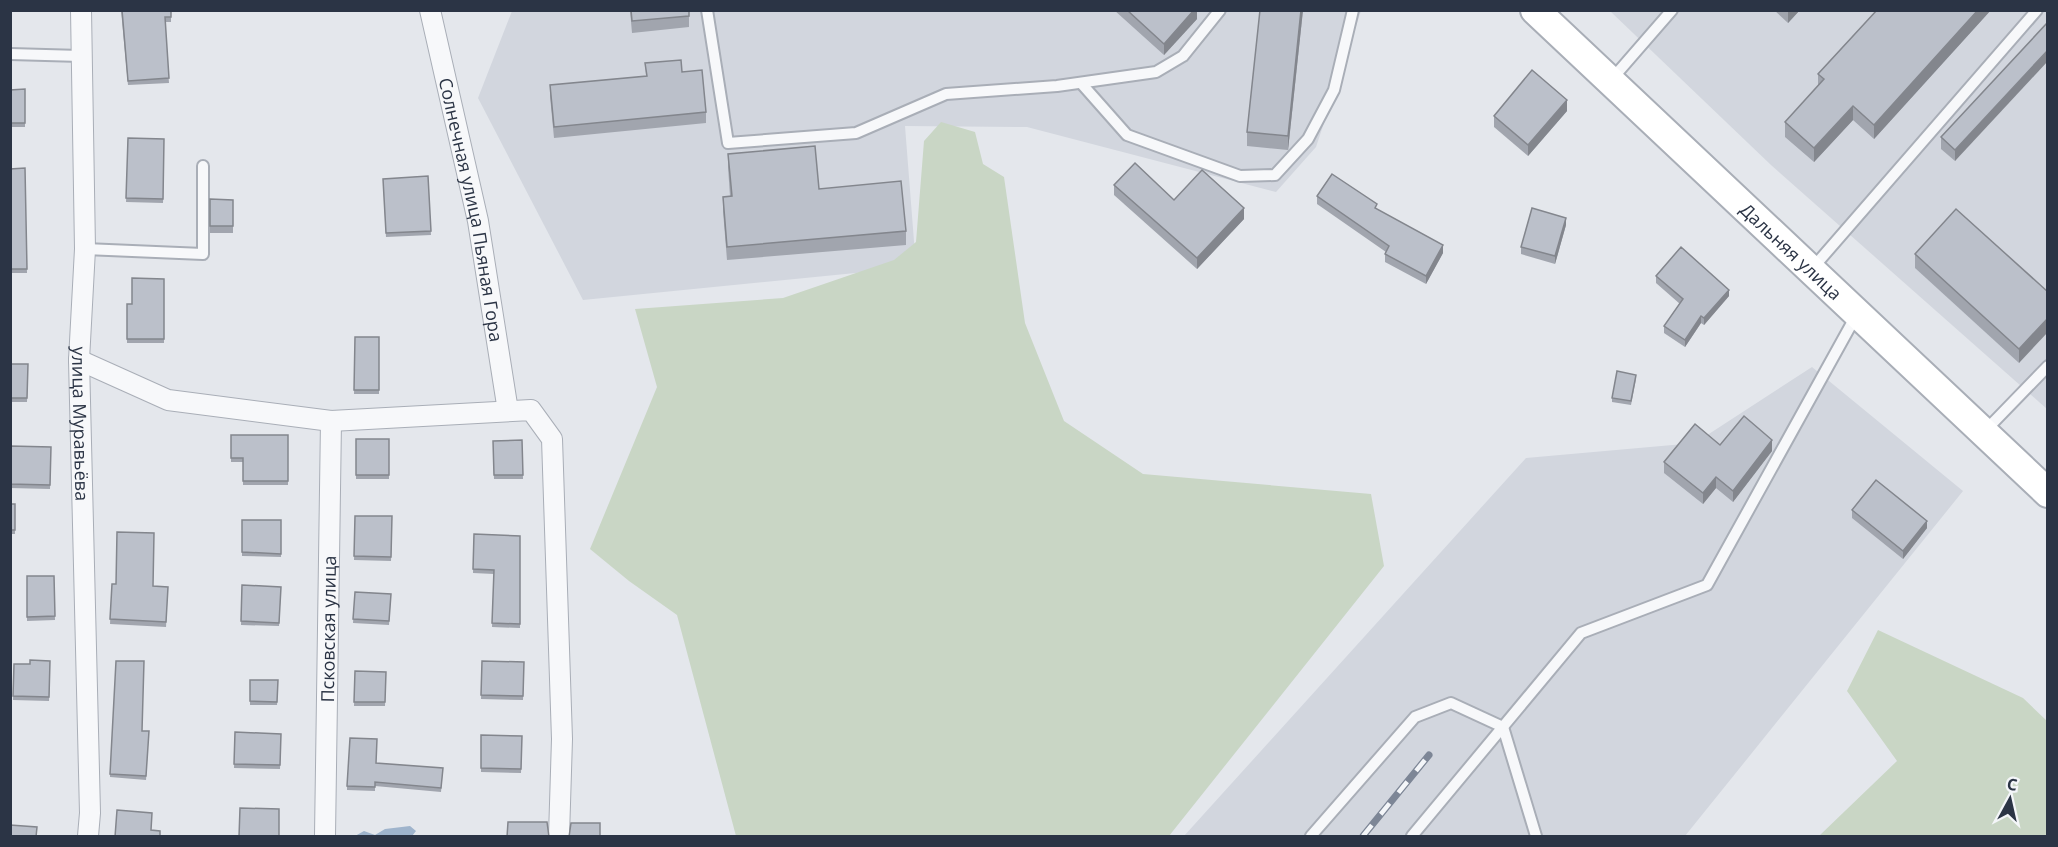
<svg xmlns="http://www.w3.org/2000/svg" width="2058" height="847" viewBox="0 0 2058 847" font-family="'Open Sans',sans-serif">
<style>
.built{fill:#d2d6de}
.green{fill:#c9d6c5}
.water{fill:#9fb4cc}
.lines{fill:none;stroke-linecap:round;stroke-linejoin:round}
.service-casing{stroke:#a9aeb7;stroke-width:14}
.minor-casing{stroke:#a9aeb7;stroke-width:22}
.secondary-casing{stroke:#a9aeb7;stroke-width:32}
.service{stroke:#f7f8fa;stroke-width:10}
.minor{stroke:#f7f8fa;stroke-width:20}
.secondary{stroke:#fff;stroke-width:28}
.rail-casing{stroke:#7d8696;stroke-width:7}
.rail{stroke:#f4f6f9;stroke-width:4.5;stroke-dasharray:14;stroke-linecap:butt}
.wall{fill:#a1a5ae}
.shaded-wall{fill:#83868d}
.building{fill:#bbc0ca;stroke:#83868d;stroke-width:1.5}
.labels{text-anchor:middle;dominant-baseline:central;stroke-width:4.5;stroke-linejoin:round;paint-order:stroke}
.street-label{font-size:18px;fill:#2b3445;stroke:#f4f6f9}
</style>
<rect width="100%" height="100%" fill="#e4e7ec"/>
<g class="built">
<path d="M512,11H1361L1316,147L1276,192L1027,127L905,126L916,267L583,300L478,98Z"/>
<path d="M1610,11H2047V409L1771,165Z"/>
<path d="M1812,367L1963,491L1685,836H1184L1526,458L1695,443Z"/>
</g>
<g class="green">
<path d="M941,122L975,132L983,164L1004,177L1025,323L1064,421L1143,474L1371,494L1384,566L1169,836H736L677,615L629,581L590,549L657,387L635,309L783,298L894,260L916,242L924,141Z"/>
<path d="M1878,630L2023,698L2047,721V836H1819L1897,761L1847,691Z"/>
</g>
<path class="water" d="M410,826L416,831L412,836H355L364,831L375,835L385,829Z"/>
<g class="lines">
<defs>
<g id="service">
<path d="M707,10L728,143L856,133L946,94L1057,86L1156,72L1183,56L1220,10"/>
<path d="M10,54L81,56"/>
<path d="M1612,79L1672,10"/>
<path d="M1081,83L1127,135L1240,176L1275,175L1308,139L1334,90L1353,10"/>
<path d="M85,249L203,254V166"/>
<path d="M1811,270L2037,10"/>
<path d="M1984,432L2048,366"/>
<path d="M1311,836L1415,717L1451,703L1503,727L1536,836"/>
<path d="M1412,836L1581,633L1707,585L1857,314"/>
</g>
<g id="minor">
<path id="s1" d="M81,10L85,249L79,360L90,813L88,836"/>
<path id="s2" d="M430,10L478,221L508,411"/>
<path d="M79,360L168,400L331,421L531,410L552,439L562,739L559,836"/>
<path id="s3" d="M325,836L331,421"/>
</g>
<g id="secondary">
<path id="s4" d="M1535,10L2048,493"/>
</g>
</defs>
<use href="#service" class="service-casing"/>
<use href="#minor" class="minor-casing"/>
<use href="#secondary" class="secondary-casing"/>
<use href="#service" class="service"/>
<use href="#minor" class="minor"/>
<use href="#secondary" class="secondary"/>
<defs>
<path id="rail" d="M1363,836L1429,755"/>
</defs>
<use href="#rail" class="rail-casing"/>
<use href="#rail" class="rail"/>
</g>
<g class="wall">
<path d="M121,10H171V22H165L169,83L128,85Z"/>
<path d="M630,10H689V27L632,33Z"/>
<path d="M1114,10H1197V19L1164,55Z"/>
<path d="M1260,10H1303L1288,150L1247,146V132Z"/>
<path d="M1774,10H1800L1788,23Z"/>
<path d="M1877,10H1991L1874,139L1853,120L1814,162L1785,137V122L1818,86V74Z"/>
<path d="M2048,22L1955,161L1941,149V137Z"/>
<path d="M645,63L682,72L706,112V123L554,138L550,96V85L646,76Z"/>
<path d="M25,89V127H10V90Z"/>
<path d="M1567,111L1528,156L1494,127V116Z"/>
<path d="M128,138L164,139L163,203L126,202Z"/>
<path d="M728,154L819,189L906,231V245L727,260L723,211V197L730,196L728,167Z"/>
<path d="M25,168L27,273H10V169Z"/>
<path d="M428,176L431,235L386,237L383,179Z"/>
<path d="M1114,185L1244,219L1197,269L1114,195Z"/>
<path d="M1317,196L1377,209L1443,253L1426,284L1385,262V254L1386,252L1317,204Z"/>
<path d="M210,199L233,200V233H210Z"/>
<path d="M1566,225L1555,264L1521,254V247Z"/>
<path d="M1915,254L2048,292L2019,363L1915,268Z"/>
<path d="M1656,276L1729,296L1704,325L1701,323L1685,347L1664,333V326L1680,304L1656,283Z"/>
<path d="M164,279V343H127V304H132Z"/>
<path d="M355,337H379V394H354Z"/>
<path d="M10,364H28L27,402H10Z"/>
<path d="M1636,379L1631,405L1612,402V398Z"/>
<path d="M231,435H288V485H243V462H231Z"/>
<rect x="356" y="439" width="33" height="40"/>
<path d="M522,440L523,479H494L493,441Z"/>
<path d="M1720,445L1772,451L1733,502L1716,488L1703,504L1664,473V462Z"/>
<path d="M10,446L51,447L50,489L10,488Z"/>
<rect x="10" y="504" width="5" height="30"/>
<path d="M1852,510L1927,528L1903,559L1852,518Z"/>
<path d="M355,516H392L391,561L354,560Z"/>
<path d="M242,520H281V557L242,556Z"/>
<path d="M474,534L520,536V628L492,627L494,574L473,573Z"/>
<path d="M27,576H54L55,620L27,621Z"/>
<path d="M112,584L168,587L166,627L110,624Z"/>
<path d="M242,585L281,587L279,626L241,625Z"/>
<path d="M355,592L391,594L389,625L353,623Z"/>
<path d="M50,661L49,701L13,700L14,664H30Z"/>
<path d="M482,661L524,662L523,700L481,699Z"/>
<path d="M355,671L386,672L385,706H354Z"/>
<path d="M250,680H278L277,705H250Z"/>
<path d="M142,731H149L146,780L110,777V774Z"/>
<path d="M235,732L281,734L280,769L234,768Z"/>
<path d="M481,735L522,736L521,773L481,772Z"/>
<path d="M376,763L443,768L441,792L375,786V791L347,790V786Z"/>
</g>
<g class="shaded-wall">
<path d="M1194,10H1197V19L1164,55V44Z"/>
<path d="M1301,10H1303L1288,150V136Z"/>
<path d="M1788,10H1800L1788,23Z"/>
<path d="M1978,10H1991L1874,139V125Z"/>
<path d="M2048,50V61L1955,161V150Z"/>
<path d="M1567,100V111L1528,156V145Z"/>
<path d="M1853,106V120L1814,162V148Z"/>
<path d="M1244,208V219L1197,269V258Z"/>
<path d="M1566,218V225L1555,264V256Z"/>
<path d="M1443,245V253L1426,284V276Z"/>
<path d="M1729,290V296L1704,325V318Z"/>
<path d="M1701,316V323L1685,347V340Z"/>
<path d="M2048,318V332L2019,363V349Z"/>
<path d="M1772,440V451L1733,502V491Z"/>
<path d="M1716,477V488L1703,504V493Z"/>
<path d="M1927,521V528L1903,559V551Z"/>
</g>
<g class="building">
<path d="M122,10H171V17H165L169,78L128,81Z"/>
<path d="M631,10H689V16L632,21Z"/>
<path d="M1127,10H1194L1164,44Z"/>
<path d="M1260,10H1301L1288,136L1247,132Z"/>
<path d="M1877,10H1978L1874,125L1853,106L1814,148L1785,122L1824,79L1818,74Z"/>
<path d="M2048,22V50L1955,150L1941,137Z"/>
<path d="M681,60L682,72L702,70L706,112L554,127L550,85L647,76L645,63Z"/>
<path d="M1532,70L1567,100L1528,145L1494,116Z"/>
<path d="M25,89V123H10V90Z"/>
<path d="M128,138L164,139L163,199L126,198Z"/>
<path d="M815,146L819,189L901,181L906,231L727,247L723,197L732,196L728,154Z"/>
<path d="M1135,163L1174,200L1202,170L1244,208L1197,258L1114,185Z"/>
<path d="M25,168L27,269H10V169Z"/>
<path d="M1332,174L1377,204L1375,208L1443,245L1426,276L1385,254L1389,246L1317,196Z"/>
<path d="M428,176L431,231L386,233L383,179Z"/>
<path d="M210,199L233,200V226H210Z"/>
<path d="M1532,208L1566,218L1555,256L1521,247Z"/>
<path d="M1956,209L2048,292V318L2019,349L1915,254Z"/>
<path d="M1681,247L1729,290L1704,318L1701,316L1685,340L1664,326L1683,299L1656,276Z"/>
<path d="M132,278L164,279V339H127V304H132Z"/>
<path d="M355,337H379V390H354Z"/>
<path d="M10,364H28L27,398H10Z"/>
<path d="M1617,371L1636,375L1631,401L1612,398Z"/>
<path d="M1744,416L1772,440L1733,491L1716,477L1703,493L1664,462L1695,424L1720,445Z"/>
<path d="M231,435H288V481H243V458H231Z"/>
<rect x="356" y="439" width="33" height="36"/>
<path d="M522,440L523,475H494L493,441Z"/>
<path d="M10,446L51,447L50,485L10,484Z"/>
<path d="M1876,480L1927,521L1903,551L1852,510Z"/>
<rect x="10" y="504" width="5" height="26"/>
<path d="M355,516H392L391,557L354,556Z"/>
<path d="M242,520H281V554L242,552Z"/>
<path d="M117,532L154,533L153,586L168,587L166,622L110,619L112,584H116Z"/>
<path d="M474,534L520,536V624L492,623L494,570L473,569Z"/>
<path d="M27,576H54L55,616L27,617Z"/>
<path d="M242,585L281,587L279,623L241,621Z"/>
<path d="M355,592L391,594L389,621L353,619Z"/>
<path d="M30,660L50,661L49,697L13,696L14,664H30Z"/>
<path d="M116,661H144L142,731H149L146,776L110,774Z"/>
<path d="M482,661L524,662L523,696L481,695Z"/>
<path d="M355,671L386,672L385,702H354Z"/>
<path d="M250,680H278L277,702L250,701Z"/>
<path d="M235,732L281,734L280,765L234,764Z"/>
<path d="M481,735L522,736L521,769L481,768Z"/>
<path d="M350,738L377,739L376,763L443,768L441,788L375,782V787L347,786Z"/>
<path d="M240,808L279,809V837H239Z"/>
<path d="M117,810L152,813L151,830L160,831V837H115Z"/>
<path d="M508,822H547L549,837H507Z"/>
<path d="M571,823H600V837H569Z"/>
<path d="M10,825L37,827L36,837H10Z"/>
</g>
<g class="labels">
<g class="street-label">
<text stroke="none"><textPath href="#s2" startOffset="204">Солнечная улица Пьяная Гора</textPath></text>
<text stroke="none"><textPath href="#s4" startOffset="352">Дальняя улица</textPath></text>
<text stroke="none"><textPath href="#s1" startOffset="414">улица Муравьёва</textPath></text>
<text stroke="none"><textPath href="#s3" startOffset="207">Псковская улица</textPath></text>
</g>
</g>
<rect width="2058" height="847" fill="none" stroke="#2b3445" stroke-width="24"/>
<g transform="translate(2010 799) rotate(8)" stroke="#f4f6f9" stroke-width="4.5" paint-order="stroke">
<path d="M0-4.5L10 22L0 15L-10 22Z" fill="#2b3445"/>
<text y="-9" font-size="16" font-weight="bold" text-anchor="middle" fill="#2b3445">С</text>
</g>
</svg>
